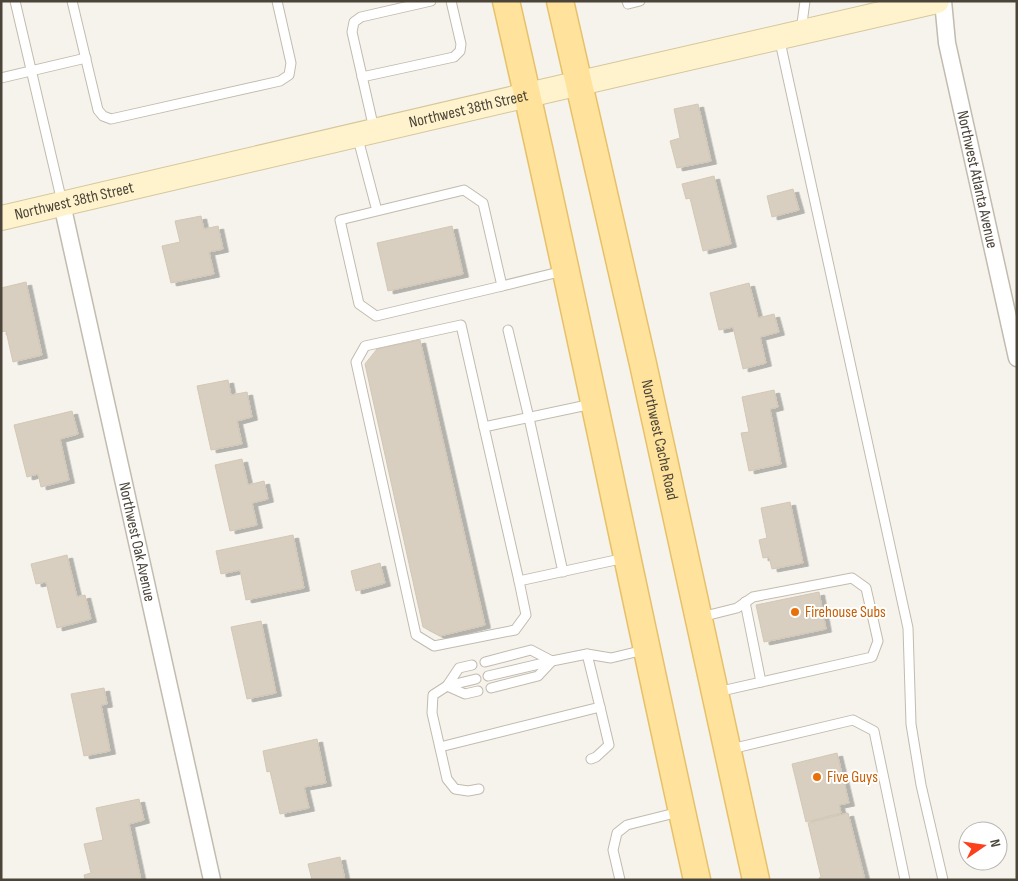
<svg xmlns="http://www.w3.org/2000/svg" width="1018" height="881" viewBox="0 0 1018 881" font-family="'Sofia Sans Condensed',sans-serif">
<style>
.building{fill:#d8cfc1;stroke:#d3c7b4;filter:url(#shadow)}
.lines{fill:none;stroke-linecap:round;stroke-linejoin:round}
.service-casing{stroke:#c2bbae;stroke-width:11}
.minor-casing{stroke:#c2bbae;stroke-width:19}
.secondary-casing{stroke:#d6c79b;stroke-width:26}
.primary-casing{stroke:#e6c16a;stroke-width:29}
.service{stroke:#fff;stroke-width:9}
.minor{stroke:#fff;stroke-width:16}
.secondary{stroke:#fff3cd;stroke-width:24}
.primary{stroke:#ffe39c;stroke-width:26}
.food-dot{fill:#e8710a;stroke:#fff;stroke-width:2}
.labels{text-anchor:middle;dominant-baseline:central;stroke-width:4;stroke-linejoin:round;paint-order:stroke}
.street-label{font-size:16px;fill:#4b4439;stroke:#fff}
.food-label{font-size:16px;fill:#c56008;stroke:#fff;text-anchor:start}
</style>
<defs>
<filter id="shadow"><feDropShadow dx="5.5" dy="3" stdDeviation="0" flood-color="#0004"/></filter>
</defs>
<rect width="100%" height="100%" fill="#f6f3ec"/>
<g class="building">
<path d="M698,104L711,161L677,168L670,141L680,138L674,109Z"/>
<path d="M714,176L731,244L703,251L690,198L686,199L682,184Z"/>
<path d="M793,189L799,210L772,217L767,196Z"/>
<path d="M201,216L204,229L218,226L223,249L209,252L214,274L171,283L162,246L180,242L175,221Z"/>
<path d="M452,226L463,274L388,291L377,243Z"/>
<path d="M26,282L42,355L13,362L6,331L1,332V288Z"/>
<path d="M749,283L758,318L774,314L779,332L760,337L766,363L743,369L733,327L719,330L710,293Z"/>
<path d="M420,340L485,625L440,636L423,627L365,364L377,349Z"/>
<path d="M228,380L231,395L247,392L252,417L237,421L242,444L211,450L197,386Z"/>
<path d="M774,390L778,407L770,409L781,464L749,471L741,433L749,432L742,397Z"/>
<path d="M72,411L78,434L60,439L69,480L41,487L38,474L27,477L14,425Z"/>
<path d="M242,459L248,485L264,481L268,499L252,503L257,525L230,531L215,465Z"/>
<path d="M790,502L803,563L772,569L769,557L763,558L759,540L767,538L761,508Z"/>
<path d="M293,535L304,588L246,600L240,570L221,574L216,551Z"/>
<path d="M67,555L77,597L85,595L91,619L57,628L46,582L36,584L31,564Z"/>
<path d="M380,563L385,583L356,591L351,571Z"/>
<path d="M819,592L826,629L764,642L756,605Z"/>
<path d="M261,621L276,693L247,699L231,627Z"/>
<path d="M104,688L107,704L101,705L110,751L84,756L71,694Z"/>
<path d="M317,739L326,783L304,787L309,808L280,814L270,771L267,772L263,751Z"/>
<path d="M837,753L849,803L839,805L841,813L806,822L792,764Z"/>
<path d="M139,799L144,820L129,824L141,880H85L84,875L91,873L84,844L103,840L96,808Z"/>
<path d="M848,813L865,880H819V878L821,877L808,823Z"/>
<path d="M340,857L345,880H312L308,864Z"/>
</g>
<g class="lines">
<defs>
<g id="service">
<path d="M15,1L62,202"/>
<path d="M72,1L98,110L103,116L111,119L280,81L289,75L291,63L277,1"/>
<path d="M627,1L628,4L640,1"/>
<path d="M801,31L805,1"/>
<path d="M779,37L908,628L911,724L921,785L943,880"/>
<path d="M362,77L454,57L460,51L461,44L451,1"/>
<path d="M1,78L86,58"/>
<path d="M374,129L352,32L354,22L361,17L431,1"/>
<path d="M357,135L377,211L464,190L483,203L502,286L376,316L359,304L340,220L377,211"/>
<path d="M502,286L563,271"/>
<path d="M508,330L529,418L563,572"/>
<path d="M592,404L484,427L519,581L625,558"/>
<path d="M484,427L461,325L365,346L356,362L416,635L434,646L515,630L526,615L519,581"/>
<path d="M745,602L761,682"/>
<path d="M701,617L737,608L753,597L852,578L866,588L878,641L872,657L717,692"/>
<path d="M485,662L531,650L552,661L587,654L611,658L644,650"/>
<path d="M488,676L552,661"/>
<path d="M476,679L447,686L433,695L432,713L447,779L455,789L468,791L479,789"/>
<path d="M447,686L459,668L472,665"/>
<path d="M447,686L465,694L478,691"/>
<path d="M491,688L538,676L552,661"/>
<path d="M440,747L600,707L587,654"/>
<path d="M731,749L853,720L874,731L905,880"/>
<path d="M591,759L596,757L609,745L600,707"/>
<path d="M620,880L613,850L617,833L627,825L679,812"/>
</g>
<g id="minor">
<path id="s1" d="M943,1L947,43L1017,358"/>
<path id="s2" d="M62,204L212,880"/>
</g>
<g id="secondary">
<path id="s3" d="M1,218L528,95L937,1"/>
</g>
<g id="primary">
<path d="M506,1C573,293 632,587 697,880"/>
<path id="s4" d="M560,1L643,364L756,880"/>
</g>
</defs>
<use href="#service" class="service-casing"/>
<use href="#minor" class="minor-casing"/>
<use href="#secondary" class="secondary-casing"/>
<use href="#primary" class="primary-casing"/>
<use href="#service" class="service"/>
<use href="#minor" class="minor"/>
<use href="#secondary" class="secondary"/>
<use href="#primary" class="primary"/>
</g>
<g class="food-dot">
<circle cx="795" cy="612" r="5"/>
<circle cx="817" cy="777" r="5"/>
</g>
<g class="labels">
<g class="street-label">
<text stroke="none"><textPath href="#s3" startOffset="480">Northwest 38th Street</textPath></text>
<text stroke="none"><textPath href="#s1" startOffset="182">Northwest Atlanta Avenue</textPath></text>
<text stroke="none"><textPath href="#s3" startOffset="75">Northwest 38th Street</textPath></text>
<text stroke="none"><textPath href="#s4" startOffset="450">Northwest Cache Road</textPath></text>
<text stroke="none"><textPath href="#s2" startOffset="346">Northwest Oak Avenue</textPath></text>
</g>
<g class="food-label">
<text x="805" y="612">Firehouse Subs</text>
<text x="827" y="777">Five Guys</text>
</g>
</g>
<rect width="1018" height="881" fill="none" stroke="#4b4439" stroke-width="5"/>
<g transform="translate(983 846) rotate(77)"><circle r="24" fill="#ffffff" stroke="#b7b4b0"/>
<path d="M0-4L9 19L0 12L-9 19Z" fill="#fc3f1d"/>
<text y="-8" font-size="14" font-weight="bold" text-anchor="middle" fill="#4b4439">N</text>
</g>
</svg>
